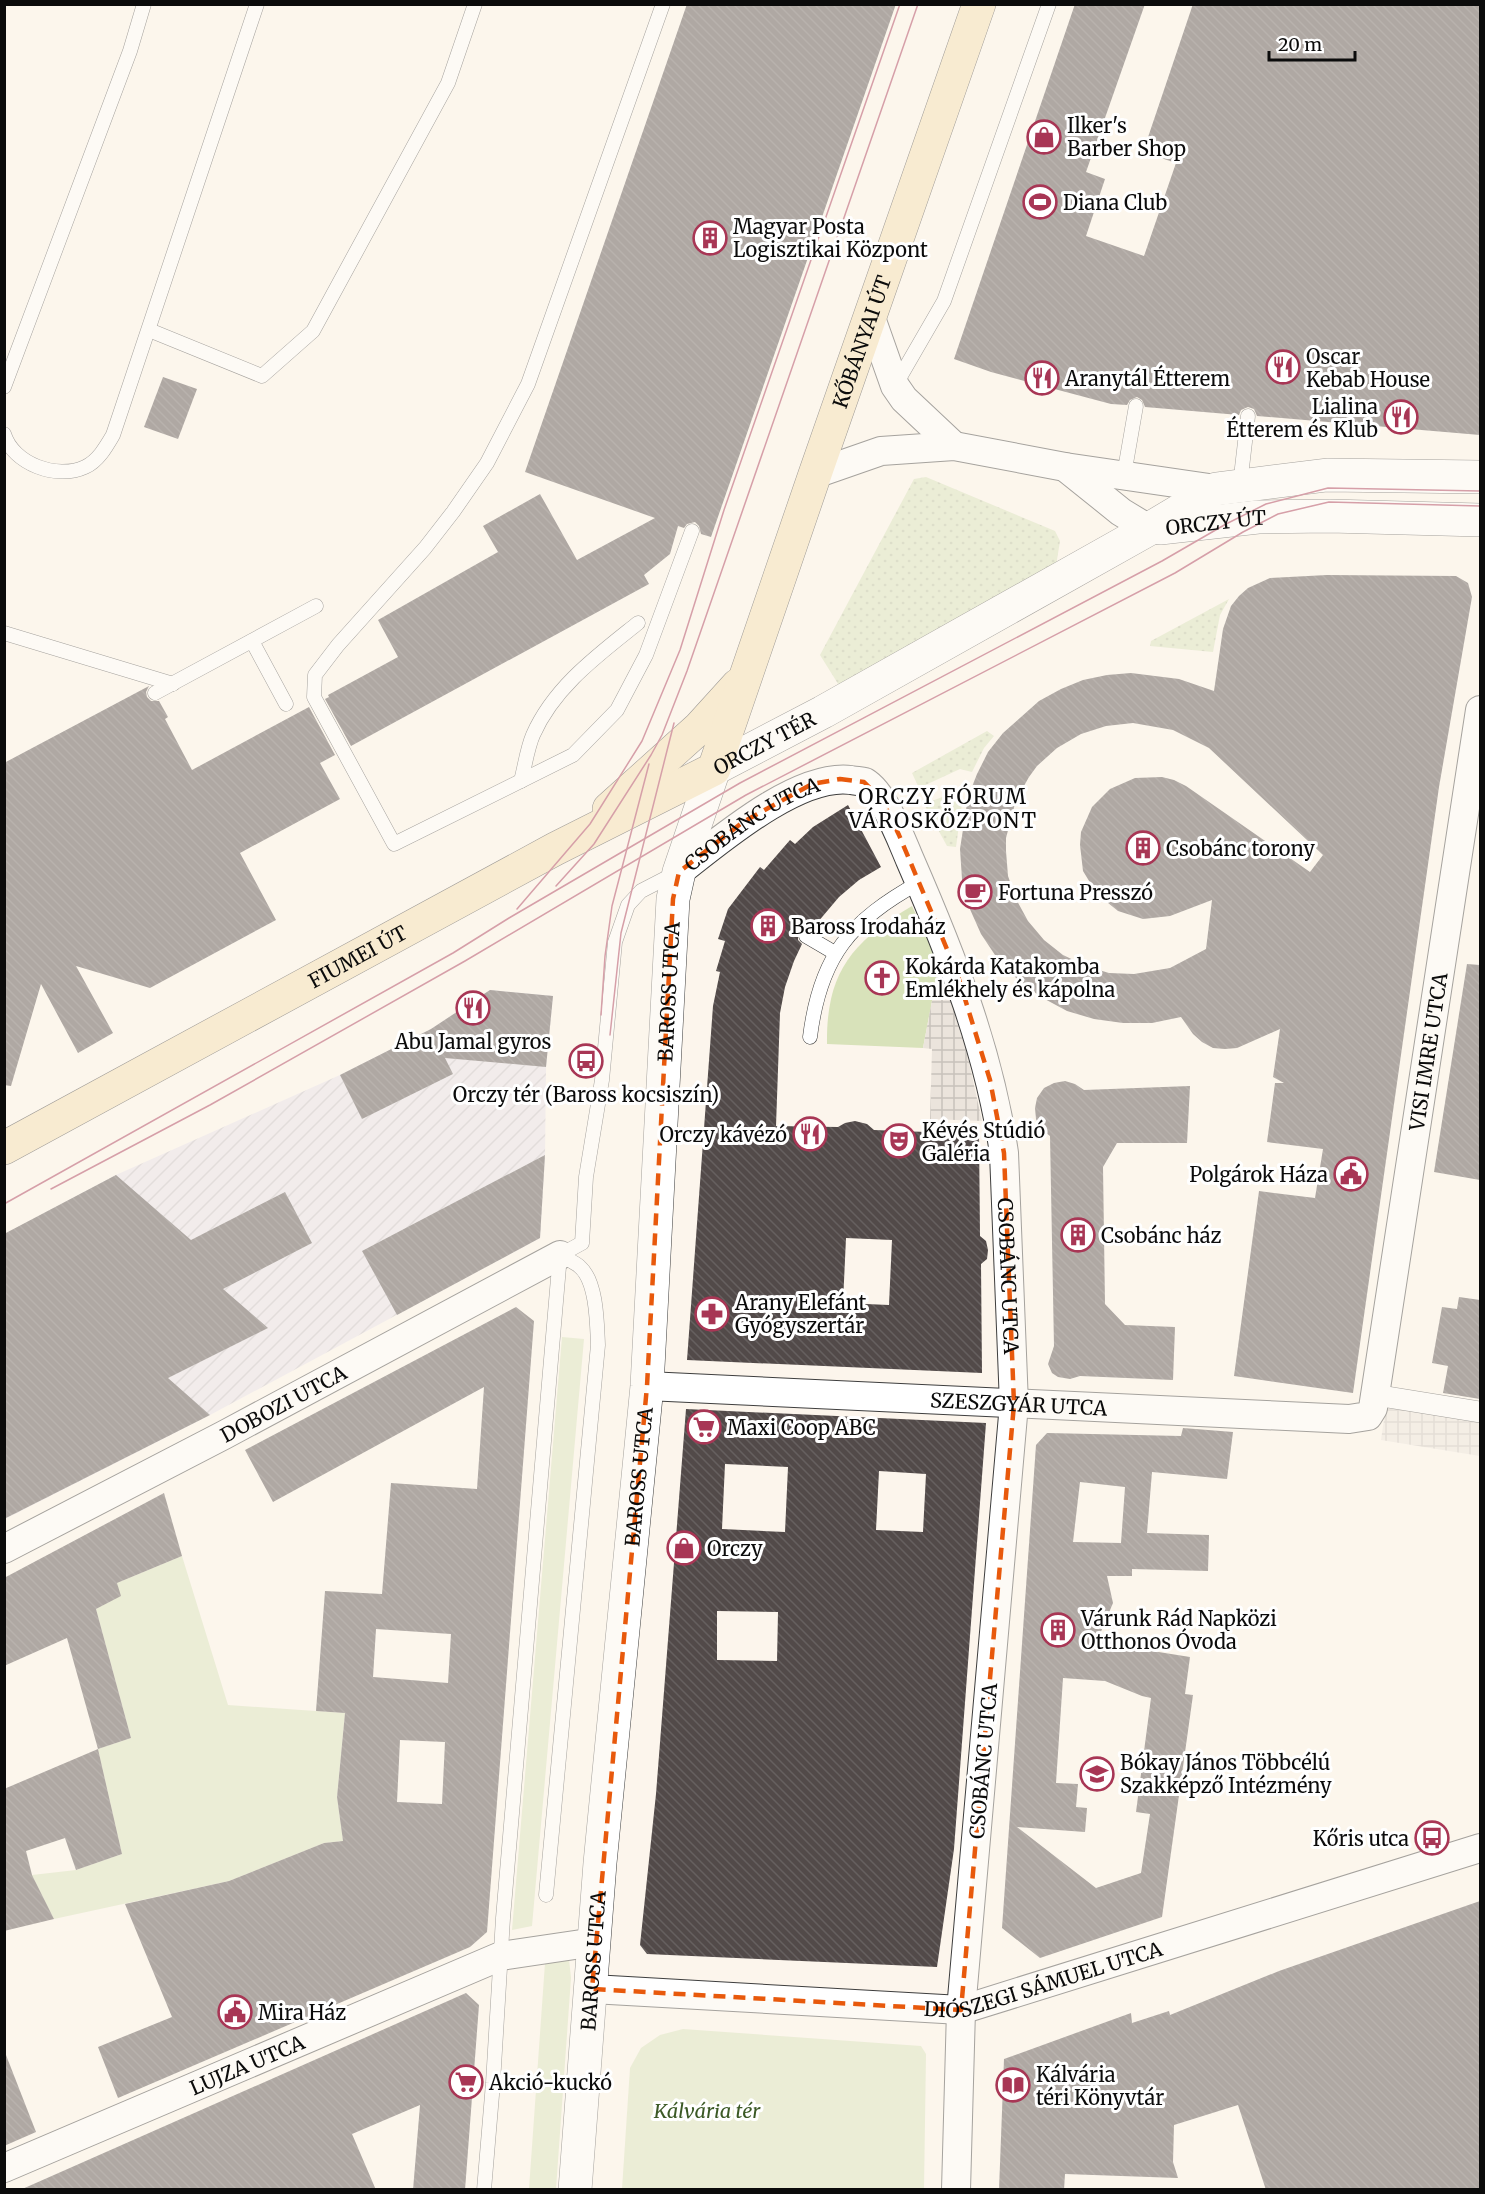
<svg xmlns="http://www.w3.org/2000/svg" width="1485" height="2194" viewBox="0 0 1485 2194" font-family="Merriweather,serif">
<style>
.industrial{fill:url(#industrial-furrows)}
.grass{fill:url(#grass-dots)}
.park{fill:#d8e2ba}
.plaza{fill:url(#plaza-grid)}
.building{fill:url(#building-back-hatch);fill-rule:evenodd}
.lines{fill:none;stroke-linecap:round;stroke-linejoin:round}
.service-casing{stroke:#3e3e3e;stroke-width:15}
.pedestrian-casing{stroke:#3e3e3e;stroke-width:22}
.minor-casing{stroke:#3e3e3e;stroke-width:30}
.tertiary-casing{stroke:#3e3e3e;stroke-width:34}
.secondary-casing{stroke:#2d2d2d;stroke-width:34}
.service{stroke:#fff;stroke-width:14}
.pedestrian{stroke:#fff;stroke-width:21}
.minor{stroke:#fff;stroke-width:28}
.tertiary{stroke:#fff;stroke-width:33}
.secondary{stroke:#f4ddaf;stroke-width:33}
.tram{stroke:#a83655;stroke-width:1.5}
.marked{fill:none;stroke:#e8590c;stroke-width:4.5;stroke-dasharray:12 8;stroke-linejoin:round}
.labels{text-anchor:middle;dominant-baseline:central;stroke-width:6;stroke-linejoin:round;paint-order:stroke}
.poi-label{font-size:20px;fill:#0b0b0b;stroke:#fff;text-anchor:start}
.street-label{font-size:20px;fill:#0b0b0b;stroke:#fff}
.park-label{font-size:20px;font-style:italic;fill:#3b5925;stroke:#fff}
.neighbourhood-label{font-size:21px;letter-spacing:1.5px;fill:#0b0b0b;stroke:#fff}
</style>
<defs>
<pattern id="industrial-furrows" width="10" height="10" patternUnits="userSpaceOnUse" patternTransform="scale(1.5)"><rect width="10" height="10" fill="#e6e0e9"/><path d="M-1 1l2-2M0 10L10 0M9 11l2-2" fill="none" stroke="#c4bfc6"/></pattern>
<pattern id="grass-dots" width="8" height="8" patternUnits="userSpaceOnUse" patternTransform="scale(1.5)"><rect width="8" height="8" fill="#d8e2ba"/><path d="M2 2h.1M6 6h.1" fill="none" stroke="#b8c19f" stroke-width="1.8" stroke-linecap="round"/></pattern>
<pattern id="plaza-grid" width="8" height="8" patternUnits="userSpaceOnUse" patternTransform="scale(1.5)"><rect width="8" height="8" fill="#ebe4dc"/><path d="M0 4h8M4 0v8" fill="none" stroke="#c8c2bb"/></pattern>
<pattern id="building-back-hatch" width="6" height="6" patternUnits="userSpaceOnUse" patternTransform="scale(1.5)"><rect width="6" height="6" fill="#524a49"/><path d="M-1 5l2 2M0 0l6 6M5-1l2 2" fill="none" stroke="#66605f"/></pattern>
</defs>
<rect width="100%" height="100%" fill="#fcf5ec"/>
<path class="industrial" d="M490,990L553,996L546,1067L545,1155L540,1238L210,1415L5,1519V1234L116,1175L340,1075L431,1029Z"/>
<g class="grass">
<path d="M926,477L1055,531L1060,541L1056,566L840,687L820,655L914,479Z"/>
<path d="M1229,599L1220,615L1213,652L1150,646L1151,641Z"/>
<path d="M987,731L994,736L984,748L972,772L960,769L919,788L912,773Z"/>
<path d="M950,794L963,796L956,847L947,846L924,804Z"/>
</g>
<g class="park">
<path d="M912,906L939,964L923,1048L827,1044C826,972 852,942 912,906Z"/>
<path d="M562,1337L584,1339L532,1926L512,1930Z"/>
<path d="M182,1556L228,1705L345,1713L337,1797L343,1841L324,1843L229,1881L54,1919L32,1875L76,1870L122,1854L98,1749L131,1738L96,1609L120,1596L117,1583Z"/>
<path d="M569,1959L571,1978L556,2189H529L545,1963Z"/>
<path d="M683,2029L921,2046L926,2054L924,2189H622L630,2068L641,2048L660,2035Z"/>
</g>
<g class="plaza">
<path d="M939,964L966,1049L982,1121L930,1119L932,1049L923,1048Z"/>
<path d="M1388,1392L1480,1403V1456L1381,1440Z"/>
</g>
<g class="building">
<path d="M687,4H896L711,537L701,534L699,526L695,522L687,524L684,528L678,526L670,554L644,575L649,584L351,746L325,699L329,697L328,695L398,657L378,620L498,552L483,526L540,494L577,560L655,518L525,472Z"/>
<path d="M1075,4H1145L1086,172L1105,179L1086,236L1144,256L1176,163L1143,152L1193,4H1480V435L1257,416L1254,409L1248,407L1241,410L1239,415L1145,407L1142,400L1137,397L1130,400L1127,405L1111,404L991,372L954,359Z"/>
<path d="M163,377L197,389L178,439L144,427Z"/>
<path d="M1327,575L1456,576L1468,583L1472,597L1439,787L1353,1393L1234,1376L1259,1191L1315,1198L1323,1149L1267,1142L1275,1083H1284L1273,1077L1280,1029L1237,1048L1225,1049L1213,1048L1202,1042L1193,1034L1181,1017L1152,1023H1123L1094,1019L1067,1011L1041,997L1017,979L997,958L981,934L969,907L962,879L960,849L968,797L977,774L988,752L1003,733L1039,701L1061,689L1083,680L1107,675L1131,673L1179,679L1214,691L1223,629L1231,606L1239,596L1248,588L1270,578ZM1133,723L1173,730L1209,748L1323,855L1310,872L1186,786L1174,780L1162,777L1135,778L1110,789L1092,807L1081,832L1080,845L1083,871L1097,894L1118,911L1143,919L1170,916L1212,900L1206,949L1170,968L1134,974L1109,973L1086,966L1063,955L1044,940L1028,921L1016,899L1008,876L1006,851V838L1016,800L1029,777L1037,766L1057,748L1081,734L1106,726Z"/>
<path d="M149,686L146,692L147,697L151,701H159L168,717L165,719L192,770L309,707L335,755L320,763L340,799L240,853L276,920L150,988L76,966L113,1033L78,1053L41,984L11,1086L4,1085V763Z"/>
<path d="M848,805L881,867L859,880L839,897L812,929L805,927L798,932V940L802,944L794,961L785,987L780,1013L776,1126L838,1127L845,1123L855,1121L867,1124L874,1130L979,1134L980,1236L986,1241L988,1250L987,1259L981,1264L982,1373L687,1360L713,1006L720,972L716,971L725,941L718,939L728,909L760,867L764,870L790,840L795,844L813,827ZM846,1238L892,1240L889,1305L843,1303Z"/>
<circle cx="882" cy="976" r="15"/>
<path d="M1467,964L1480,965V1180L1434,1172Z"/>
<path d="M490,990L553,996L546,1067L445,1058L453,1074L362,1119L340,1075L431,1029Z"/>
<path d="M1065,1081L1075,1084L1084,1090L1190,1086L1187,1143H1117L1103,1167L1105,1304L1125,1325L1175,1327L1173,1380L1080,1376L1070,1379L1058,1377L1052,1373L1048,1364L1054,1346L1050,1136L1041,1129L1036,1119L1035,1108L1037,1098L1044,1088L1054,1083Z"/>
<path d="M545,1155L540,1238L397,1315L362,1251Z"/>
<path d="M116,1175L191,1240L285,1192L312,1243L223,1289L268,1328L168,1378L210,1415L4,1519V1234Z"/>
<path d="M1459,1297L1480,1300V1399L1443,1393L1448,1366L1432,1363L1442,1307L1457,1309Z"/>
<path d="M516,1307L534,1321L487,1932L470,1947L118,2098L98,2047L172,2017L125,1904L229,1881L324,1843L343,1841L337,1797L345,1713L316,1711L325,1591L382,1594L391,1483L477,1489L484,1387L273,1502L245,1450ZM376,1629L451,1634L448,1683L373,1677ZM400,1740L445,1742L442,1804L397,1802Z"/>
<path d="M686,1409L986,1423L954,1849L937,1967L647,1954L640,1945L656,1794ZM725,1464L788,1467L785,1532L722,1529ZM879,1471L926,1474L923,1532L876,1530ZM717,1611L778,1612L777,1661L717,1660Z"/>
<path d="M1183,1428L1233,1432L1227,1479L1152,1472L1147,1533L1209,1535L1208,1571L1132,1569V1576H1107L1113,1603L1100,1634L1135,1644L1146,1650L1190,1657L1185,1694L1193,1695L1162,1917L1040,1958L1002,1928L1036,1445L1047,1433L1181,1436ZM1080,1482L1125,1487L1121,1543L1073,1542ZM1063,1678L1105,1681L1142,1696L1151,1698L1136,1812L1150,1814L1141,1873L1096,1888L1017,1827L1085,1832L1087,1808L1076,1807L1078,1784L1056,1783Z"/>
<path d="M164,1493L182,1556L117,1583L121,1596L96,1609L131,1738L98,1749L67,1638L4,1666V1578Z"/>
<path d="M98,1749L122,1854L76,1870L65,1838L26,1851L32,1875L54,1919L4,1931V1789Z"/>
<path d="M1480,1901V2190H1266L1238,2105L1174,2125L1173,2162L1178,2178L1065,2174L1064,2190H999L1004,2059L1131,2013L1132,2023L1169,2011L1170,2015L1279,1971Z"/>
<path d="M466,1993L479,2005L465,2190H413L420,2105L352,2134L376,2190H20Z"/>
<path d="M6,2055L36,2132L4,2146V2056Z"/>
</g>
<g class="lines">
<defs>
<g id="service">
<path d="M663,4L528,384L487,463L453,512L425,548L338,645L315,675L314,697L394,844L573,755L617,710L646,655L692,531"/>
<path d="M149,330L262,376L313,331L448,83L475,4"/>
<path d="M896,384L944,301L1049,4"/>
<path d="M4,387L130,51L144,4"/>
<path d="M4,434C13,464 57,480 85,467C98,461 106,447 113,435L257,4"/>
<path d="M1124,475L1136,406"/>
<path d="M1240,485L1248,416"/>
<path d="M4,633L173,684"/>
<path d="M252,641L286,704"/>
<path d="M155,693L316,606"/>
<path d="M521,781C525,766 527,749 533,735C554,687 598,655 638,623"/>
<path d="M806,936L835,953"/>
<path d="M810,1037C820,956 850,921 920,882"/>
<path d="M560,1255L582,1243L586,1177L602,1080L615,942L628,905L641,891L674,874"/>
<path d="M546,1895L598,1345C597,1324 597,1282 580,1267C575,1262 566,1259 560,1255"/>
<path d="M484,2190L493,2083L503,1918L560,1255"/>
</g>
<path id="pedestrian" d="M1375,1395L1480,1412"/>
<g id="minor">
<path d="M871,318L895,386L904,399L954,446"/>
<path d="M1065,467L1121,512L1149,529"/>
<path d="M815,474L881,451L954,446L1065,467L1216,489"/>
<path id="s1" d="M679,872C720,840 798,773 851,780C855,781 861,781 865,782C884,793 901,839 910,860C951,954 989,1050 1004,1153L1014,1404L961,2010L956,2190"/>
<path id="s2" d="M647,1386L1349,1419L1368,1416L1373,1408L1480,710"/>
<path id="s3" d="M4,1549L224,1435L560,1255"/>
<path id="s4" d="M592,1989L961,2010L1480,1848"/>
<path id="s5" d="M4,2168L501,1956L595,1942"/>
</g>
<g id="tertiary">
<path id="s6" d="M1160,528L1258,517L1330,516L1480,520"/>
<path id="s7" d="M575,2190L600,1863L647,1386L673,899L679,872L714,769L823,712L1149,529L1216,489L1327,475L1480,477"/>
</g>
<g id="secondary">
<path d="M609,809L699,728L738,685"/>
<path id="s8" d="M4,1148L555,849L714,769L815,474L979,4"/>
</g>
</defs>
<use href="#service" class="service-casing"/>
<use href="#pedestrian" class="pedestrian-casing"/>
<use href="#minor" class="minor-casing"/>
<use href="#tertiary" class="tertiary-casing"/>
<use href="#secondary" class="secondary-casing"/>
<use href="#service" class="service"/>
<use href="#pedestrian" class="pedestrian"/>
<use href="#minor" class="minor"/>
<use href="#tertiary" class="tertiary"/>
<use href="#secondary" class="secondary"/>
<g class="tram">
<path d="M556,886L594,844L651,755L662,735L687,671L918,4"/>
<path d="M517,909L590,824L642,741L680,650L724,510L900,4"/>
<path d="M601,1015L605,956L612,906L649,764"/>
<path d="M610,1035L621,933L674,723"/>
<path d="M51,1189L210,1105L465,961L746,795L1175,573L1243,532L1278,514L1329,502L1480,506"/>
<path d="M4,1204L453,953L509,918L740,783L1162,561L1226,524L1266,504L1328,488L1480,491"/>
</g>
</g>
<path d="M0 0H1485V2194H0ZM840,779L864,782L882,800L899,835L957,973L990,1080L1004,1153L1014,1404L961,2010L592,1989L647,1386L673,899L679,872L743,822L812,784Z" fill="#fcf5ec" fill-opacity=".55" fill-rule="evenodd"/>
<path class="marked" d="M840,779L864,782L882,800L899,835L957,973L990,1080L1004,1153L1014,1404L961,2010L592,1989L647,1386L673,899L679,872L743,822L812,784Z"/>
<defs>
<symbol id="shop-ring" viewBox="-11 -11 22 22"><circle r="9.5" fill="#fff" stroke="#a83655" stroke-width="1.5"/><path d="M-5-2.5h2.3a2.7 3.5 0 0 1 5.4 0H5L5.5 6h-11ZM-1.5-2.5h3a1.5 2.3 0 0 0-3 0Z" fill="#a83655"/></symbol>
<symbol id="stadium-ring" viewBox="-11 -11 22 22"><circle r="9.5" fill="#fff" stroke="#a83655" stroke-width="1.5"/><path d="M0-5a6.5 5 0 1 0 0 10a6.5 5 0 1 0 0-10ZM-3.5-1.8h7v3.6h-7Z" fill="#a83655"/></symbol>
<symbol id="building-ring" viewBox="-11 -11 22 22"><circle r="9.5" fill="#fff" stroke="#a83655" stroke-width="1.5"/><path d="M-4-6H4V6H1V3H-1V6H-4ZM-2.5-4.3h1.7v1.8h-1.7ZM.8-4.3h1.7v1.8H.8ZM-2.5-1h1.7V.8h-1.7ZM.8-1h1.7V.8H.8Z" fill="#a83655"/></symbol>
<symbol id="restaurant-ring" viewBox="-11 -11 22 22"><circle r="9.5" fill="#fff" stroke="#a83655" stroke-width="1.5"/><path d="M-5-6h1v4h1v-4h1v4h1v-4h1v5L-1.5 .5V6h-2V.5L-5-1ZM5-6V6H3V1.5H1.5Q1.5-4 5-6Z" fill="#a83655"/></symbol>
<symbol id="cafe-ring" viewBox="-11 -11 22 22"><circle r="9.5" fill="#fff" stroke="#a83655" stroke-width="1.5"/><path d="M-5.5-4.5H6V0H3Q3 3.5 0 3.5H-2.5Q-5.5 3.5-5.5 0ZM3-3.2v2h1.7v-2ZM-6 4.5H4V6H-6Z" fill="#a83655"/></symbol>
<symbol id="church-ring" viewBox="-11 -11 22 22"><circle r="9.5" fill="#fff" stroke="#a83655" stroke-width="1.5"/><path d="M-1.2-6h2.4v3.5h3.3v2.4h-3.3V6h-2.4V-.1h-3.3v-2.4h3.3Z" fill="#a83655"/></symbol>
<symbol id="bus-ring" viewBox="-11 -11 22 22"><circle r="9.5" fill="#fff" stroke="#a83655" stroke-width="1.5"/><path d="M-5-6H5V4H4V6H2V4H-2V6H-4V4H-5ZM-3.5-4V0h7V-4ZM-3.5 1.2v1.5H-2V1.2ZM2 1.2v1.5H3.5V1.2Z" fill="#a83655"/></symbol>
<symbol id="theatre-ring" viewBox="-11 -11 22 22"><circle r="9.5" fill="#fff" stroke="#a83655" stroke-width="1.5"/><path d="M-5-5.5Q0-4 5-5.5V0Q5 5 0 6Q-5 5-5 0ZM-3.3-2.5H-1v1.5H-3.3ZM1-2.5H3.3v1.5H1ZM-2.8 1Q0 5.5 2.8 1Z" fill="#a83655"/></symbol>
<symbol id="civic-ring" viewBox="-11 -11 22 22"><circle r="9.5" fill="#fff" stroke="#a83655" stroke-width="1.5"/><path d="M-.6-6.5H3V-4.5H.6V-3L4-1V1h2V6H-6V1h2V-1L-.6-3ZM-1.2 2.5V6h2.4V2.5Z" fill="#a83655"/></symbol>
<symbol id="pharmacy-ring" viewBox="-11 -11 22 22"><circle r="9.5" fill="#fff" stroke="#a83655" stroke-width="1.5"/><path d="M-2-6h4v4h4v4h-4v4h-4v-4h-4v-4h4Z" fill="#a83655"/></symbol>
<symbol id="supermarket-ring" viewBox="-11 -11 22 22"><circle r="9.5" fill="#fff" stroke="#a83655" stroke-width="1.5"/><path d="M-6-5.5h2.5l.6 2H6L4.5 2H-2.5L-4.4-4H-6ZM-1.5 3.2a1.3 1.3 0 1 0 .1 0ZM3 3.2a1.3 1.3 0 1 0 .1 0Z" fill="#a83655"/></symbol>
<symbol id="school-ring" viewBox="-11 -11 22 22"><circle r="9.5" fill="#fff" stroke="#a83655" stroke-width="1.5"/><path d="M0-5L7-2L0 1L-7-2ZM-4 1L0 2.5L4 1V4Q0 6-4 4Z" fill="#a83655"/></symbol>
<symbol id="library-ring" viewBox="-11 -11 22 22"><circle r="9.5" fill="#fff" stroke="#a83655" stroke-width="1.5"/><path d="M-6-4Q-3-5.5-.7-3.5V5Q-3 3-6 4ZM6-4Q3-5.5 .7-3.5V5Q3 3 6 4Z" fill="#a83655"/></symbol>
</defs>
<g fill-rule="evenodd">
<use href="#shop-ring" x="1025" y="118" width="38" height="38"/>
<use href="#stadium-ring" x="1021" y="183" width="38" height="38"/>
<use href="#building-ring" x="691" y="219" width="38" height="38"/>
<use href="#restaurant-ring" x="1264" y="348" width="38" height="38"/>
<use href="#restaurant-ring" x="1023" y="359" width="38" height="38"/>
<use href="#restaurant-ring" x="1382" y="398" width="38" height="38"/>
<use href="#building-ring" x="1124" y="829" width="38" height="38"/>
<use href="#cafe-ring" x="956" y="873" width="38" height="38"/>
<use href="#building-ring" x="749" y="907" width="38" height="38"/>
<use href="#church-ring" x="863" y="959" width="38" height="38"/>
<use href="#restaurant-ring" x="454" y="989" width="38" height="38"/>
<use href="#bus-ring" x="567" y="1042" width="38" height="38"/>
<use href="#restaurant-ring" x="791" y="1115" width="38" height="38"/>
<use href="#theatre-ring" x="880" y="1122" width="38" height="38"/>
<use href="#civic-ring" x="1332" y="1155" width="38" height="38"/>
<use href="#building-ring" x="1059" y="1216" width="38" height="38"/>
<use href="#pharmacy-ring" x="693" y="1295" width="38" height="38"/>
<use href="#supermarket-ring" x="685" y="1408" width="38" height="38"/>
<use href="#shop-ring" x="665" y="1529" width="38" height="38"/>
<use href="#building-ring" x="1039" y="1611" width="38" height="38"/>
<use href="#school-ring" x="1078" y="1755" width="38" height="38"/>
<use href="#bus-ring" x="1413" y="1819" width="38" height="38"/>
<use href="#civic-ring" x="216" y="1993" width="38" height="38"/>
<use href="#supermarket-ring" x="447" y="2063" width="38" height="38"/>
<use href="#library-ring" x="994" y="2066" width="38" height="38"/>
</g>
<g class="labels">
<g class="poi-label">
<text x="1067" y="125">Ilker's<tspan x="1067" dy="23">Barber Shop</tspan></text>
<text x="1063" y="202">Diana Club</text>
<text x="733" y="226">Magyar Posta<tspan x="733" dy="23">Logisztikai Központ</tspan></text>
<text x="1306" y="356">Oscar<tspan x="1306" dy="23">Kebab House</tspan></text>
<text x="1065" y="378">Aranytál Étterem</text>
<text x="1378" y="406" text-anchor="end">Lialina<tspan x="1378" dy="23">Étterem és Klub</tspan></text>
<text x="1166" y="848">Csobánc torony</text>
<text x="998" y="892">Fortuna Presszó</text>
<text x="791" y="926">Baross Irodaház</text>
<text x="905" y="966">Kokárda Katakomba<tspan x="905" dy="23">Emlékhely és kápolna</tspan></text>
<text x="473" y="1041" text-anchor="middle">Abu Jamal gyros</text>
<text x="586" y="1094" text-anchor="middle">Orczy tér (Baross kocsiszín)</text>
<text x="922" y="1130">Kévés Stúdió<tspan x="922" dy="23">Galéria</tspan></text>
<text x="787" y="1134" text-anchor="end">Orczy kávézó</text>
<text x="1328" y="1174" text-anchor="end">Polgárok Háza</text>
<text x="1101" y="1235">Csobánc ház</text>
<text x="735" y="1302">Arany Elefánt<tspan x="735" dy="23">Gyógyszertár</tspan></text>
<text x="727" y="1427">Maxi Coop ABC</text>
<text x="707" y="1548">Orczy</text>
<text x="1081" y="1618">Várunk Rád Napközi<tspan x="1081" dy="23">Otthonos Óvoda</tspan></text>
<text x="1120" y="1762">Bókay János Többcélú<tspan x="1120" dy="23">Szakképző Intézmény</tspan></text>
<text x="1409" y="1838" text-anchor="end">Kőris utca</text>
<text x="258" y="2012">Mira Ház</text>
<text x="1036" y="2074">Kálvária<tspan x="1036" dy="23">téri Könyvtár</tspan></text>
<text x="489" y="2082">Akció-kuckó</text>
</g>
<g class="street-label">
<text stroke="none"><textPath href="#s8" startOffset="1257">KŐBÁNYAI ÚT</textPath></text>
<text stroke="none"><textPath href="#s6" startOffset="56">ORCZY ÚT</textPath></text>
<text stroke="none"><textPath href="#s7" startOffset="1488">ORCZY TÉR</textPath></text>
<text stroke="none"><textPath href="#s1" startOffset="88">CSOBÁNC UTCA</textPath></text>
<text stroke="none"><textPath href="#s8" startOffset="402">FIUMEI ÚT</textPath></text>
<text stroke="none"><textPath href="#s7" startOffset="1202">BAROSS UTCA</textPath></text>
<text stroke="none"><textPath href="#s2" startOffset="1092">VISI IMRE UTCA</textPath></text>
<text stroke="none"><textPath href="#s1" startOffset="736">CSOBÁNC UTCA</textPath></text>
<text stroke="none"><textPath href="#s3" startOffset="315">DOBOZI UTCA</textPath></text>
<text stroke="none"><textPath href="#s2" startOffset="372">SZESZGYÁR UTCA</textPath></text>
<text stroke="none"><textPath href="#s7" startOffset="716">BAROSS UTCA</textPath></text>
<text transform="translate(983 1761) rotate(-85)">CSOBÁNC UTCA</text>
<text stroke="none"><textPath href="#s7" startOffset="230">BAROSS UTCA</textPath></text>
<text stroke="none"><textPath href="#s4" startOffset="456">DIÓSZEGI SÁMUEL UTCA</textPath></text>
<text stroke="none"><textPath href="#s5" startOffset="264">LUJZA UTCA</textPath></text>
</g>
<g class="park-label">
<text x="707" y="2110">Kálvária tér</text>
</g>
<g class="neighbourhood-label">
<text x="943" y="796">ORCZY FÓRUM<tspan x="943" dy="24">VÁROSKÖZPONT</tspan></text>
</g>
</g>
<rect width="1485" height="2194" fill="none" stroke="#0b0b0b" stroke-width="12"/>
<path d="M1269 51v9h86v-9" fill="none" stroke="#0b0b0b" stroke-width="3"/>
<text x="1278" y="51" font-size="18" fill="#0b0b0b" stroke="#ffffff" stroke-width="4.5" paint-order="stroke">20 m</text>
</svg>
